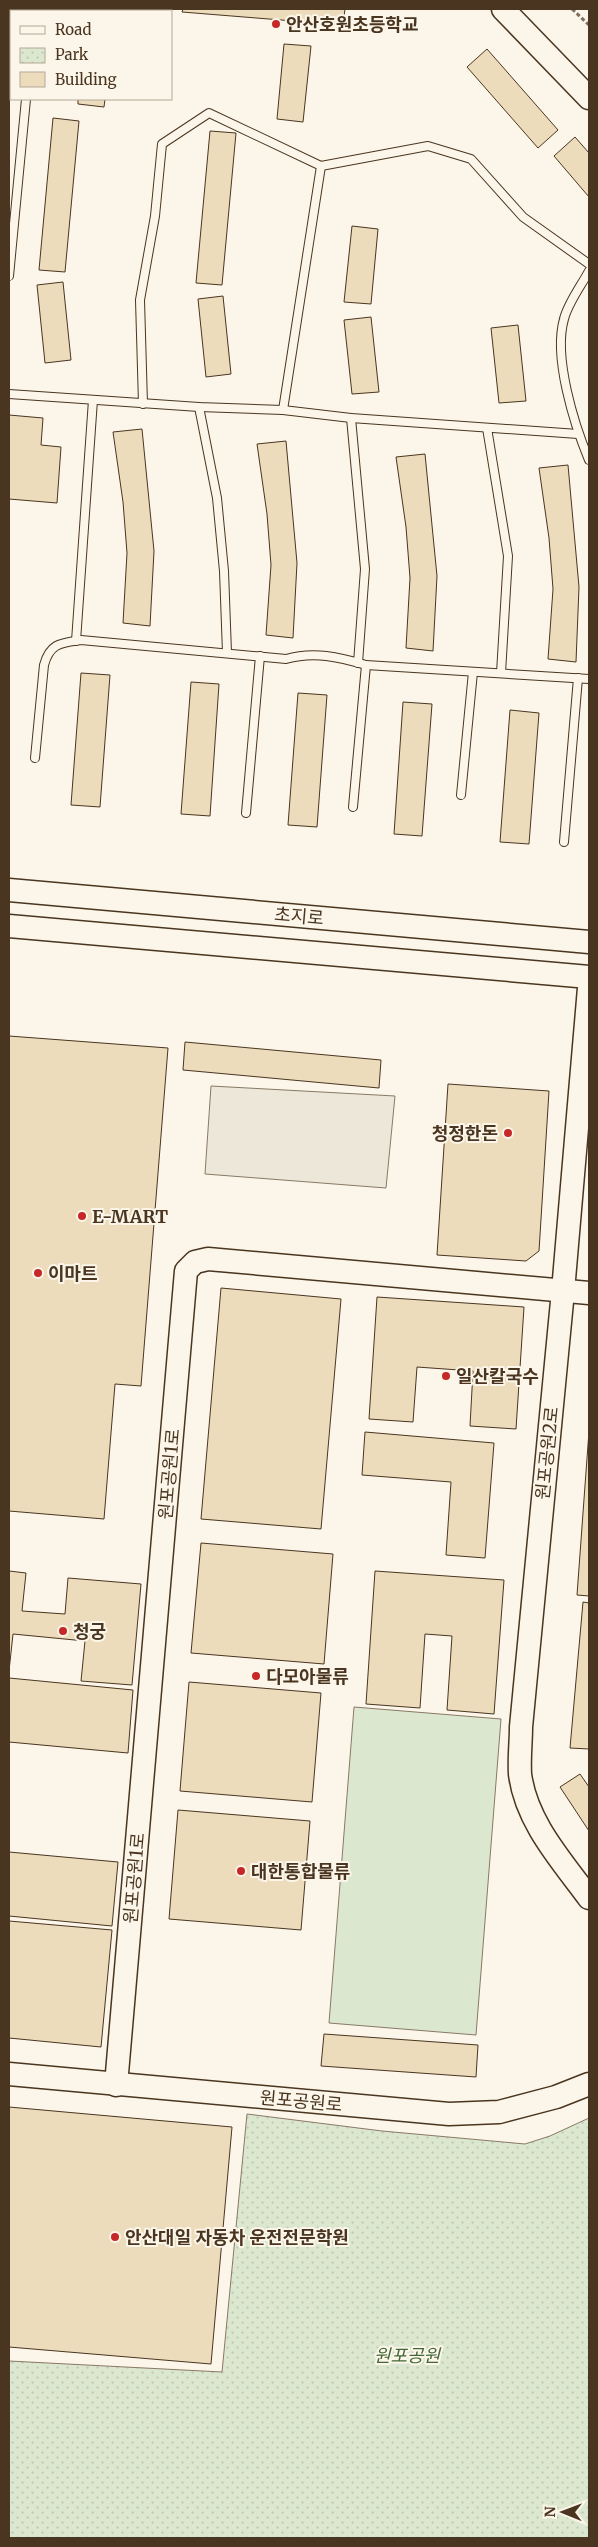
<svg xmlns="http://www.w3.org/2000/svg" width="598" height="2547" viewBox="0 0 598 2547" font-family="Merriweather,'Noto Sans KR',serif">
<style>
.grass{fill:#dce7d0;stroke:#887966}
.park{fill:url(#park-dots);stroke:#887966}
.parking{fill:#ede7d9;stroke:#887966}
.building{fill:#ecdcbc;stroke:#4a3520}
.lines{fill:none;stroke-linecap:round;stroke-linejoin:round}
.lane-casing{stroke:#4a3520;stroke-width:10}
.secondary-casing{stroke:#4a3520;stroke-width:25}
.path{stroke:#7f6f5c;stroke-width:3;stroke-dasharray:4 2.5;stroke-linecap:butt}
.lane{stroke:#fbf6e9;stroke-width:8}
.secondary{stroke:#fbf6e9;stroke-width:22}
.poi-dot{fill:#c62828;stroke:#fbf6e9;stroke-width:2}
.labels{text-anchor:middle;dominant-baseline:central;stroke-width:4;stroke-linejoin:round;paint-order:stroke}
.poi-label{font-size:18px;font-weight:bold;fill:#4a3520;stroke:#fbf6e9;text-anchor:start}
.street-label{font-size:18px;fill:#4a3520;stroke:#fbf6e9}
.park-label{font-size:18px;font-style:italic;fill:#436837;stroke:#fbf6e9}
</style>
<defs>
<pattern id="park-dots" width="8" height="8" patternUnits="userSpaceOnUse" patternTransform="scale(1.25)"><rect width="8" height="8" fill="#dce7d0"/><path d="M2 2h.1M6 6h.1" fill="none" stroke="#bec7b2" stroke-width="1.8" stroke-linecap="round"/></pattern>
</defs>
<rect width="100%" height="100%" fill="#fbf6e9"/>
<g class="grass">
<rect x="13" y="9" width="129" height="2"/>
<path d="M354,1707L501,1719L476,2035L329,2023Z"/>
</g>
<path class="park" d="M247,2114L382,2131L525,2144L550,2136L589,2118V2538H9V2361L222,2372Z"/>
<path class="parking" d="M211,1086L395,1096L386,1188L205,1174Z"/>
<g class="building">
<path d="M183,9H345L343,25L182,12Z"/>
<path d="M284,44L311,46L303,122L277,119Z"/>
<path d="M487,49L558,130L538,148L467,67Z"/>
<path d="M78,99H105L104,107L78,104Z"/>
<path d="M53,118L79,121L65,272L39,270Z"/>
<path d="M210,131L236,133L222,285L196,283Z"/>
<path d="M575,137L589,153V197L554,156Z"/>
<path d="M352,226L378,229L371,304L344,302Z"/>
<path d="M63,282L71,360L45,363L37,285Z"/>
<path d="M223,296L231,374L206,377L198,299Z"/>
<path d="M371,317L379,392L352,394L344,320Z"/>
<path d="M518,325L526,401L499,403L491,328Z"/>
<path d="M9,415L43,418L41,445L61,447L57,503L9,499Z"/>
<path d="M142,429L154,551L150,626L123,623L127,553L123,502L113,432Z"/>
<path d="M286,441L297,563L293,638L266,635L271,565L267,514L257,444Z"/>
<path d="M425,454L437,576L433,651L406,648L410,578L406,527L396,457Z"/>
<path d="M568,465L579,587L576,662L548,659L553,589L549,538L539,468Z"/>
<path d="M81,673L110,675L100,807L71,805Z"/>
<path d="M191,682L219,684L210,816L181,814Z"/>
<path d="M298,693L327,695L317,827L288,825Z"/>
<path d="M403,702L432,704L422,836L394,834Z"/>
<path d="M510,710L539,713L529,844L500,842Z"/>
<path d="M9,1036L168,1048L141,1386L115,1384L104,1519L9,1511Z"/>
<path d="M185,1042L381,1060L379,1088L183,1070Z"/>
<path d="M448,1084L549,1091L539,1251L526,1261L437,1255Z"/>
<path d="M221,1288L341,1299L321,1529L201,1519Z"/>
<path d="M377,1297L524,1307L516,1429L470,1426L473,1371L417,1367L413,1422L369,1419Z"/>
<path d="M589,1431V1596L577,1595Z"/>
<path d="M365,1432L494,1443L485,1558L446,1555L451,1482L362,1475Z"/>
<path d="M201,1543L333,1554L324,1664L191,1653Z"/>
<path d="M9,1571L26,1573L22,1611L65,1614L68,1578L141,1584L132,1685L81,1681L85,1641L13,1634L9,1671Z"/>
<path d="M375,1571L504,1580L494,1714L447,1710L452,1636L425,1634L420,1708L366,1704Z"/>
<path d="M583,1602L589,1603V1749L570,1748Z"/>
<path d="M9,1678L133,1690L128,1753L9,1742Z"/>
<path d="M189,1682L321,1693L312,1802L180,1791Z"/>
<path d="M580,1774L589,1787V1831L560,1787Z"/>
<path d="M178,1810L310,1821L301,1930L169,1919Z"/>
<path d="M9,1852L118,1862L112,1926L9,1916Z"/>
<path d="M9,1921L112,1930L101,2047L9,2038Z"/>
<path d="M324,2034L478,2045L476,2077L321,2066Z"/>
<path d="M9,2107L232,2127L211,2364L9,2347Z"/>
</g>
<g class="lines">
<defs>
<g id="lane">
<path d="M321,166L428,146L471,159L523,217L589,264"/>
<path d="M589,271C581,286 568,303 564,319C553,357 574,424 589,460"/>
<path d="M9,276L26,99"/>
<path d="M9,394L199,407L283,410L351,418L578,434"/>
<path d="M143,404L140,300L155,216L162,144L209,113L321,166L283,410"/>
<path d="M199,407L217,498L224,571L227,653"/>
<path d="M351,418L365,569L358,663"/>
<path d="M487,428L508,556L501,673"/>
<path d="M76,641L93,400"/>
<path d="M35,758L44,665C50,643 61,643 81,640L286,659C314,651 339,657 366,665L589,679"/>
<path d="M461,795L473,672"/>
<path d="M353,807L366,665"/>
<path d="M246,813L260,656"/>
<path d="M564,842L578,678"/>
</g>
<g id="secondary">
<path d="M503,9L589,98"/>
<path d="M9,890L589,942"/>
<path d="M9,926L589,977"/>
<path d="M589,988L563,1291L521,1727C521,1742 519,1758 520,1774C526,1822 562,1861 589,1898"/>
<path d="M9,2074L449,2114L499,2112L556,2097L589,2084"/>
<path d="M116,2085L186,1271L195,1262L208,1259L589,1293"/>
</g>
</defs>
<use href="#lane" class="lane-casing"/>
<use href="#secondary" class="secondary-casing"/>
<path class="path" d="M572,9L589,25"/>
<use href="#lane" class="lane"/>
<use href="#secondary" class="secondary"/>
</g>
<g class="poi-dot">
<circle cx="276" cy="24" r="5"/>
<circle cx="508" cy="1133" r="5"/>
<circle cx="82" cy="1216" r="5"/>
<circle cx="38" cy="1273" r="5"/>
<circle cx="446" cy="1376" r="5"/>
<circle cx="63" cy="1631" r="5"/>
<circle cx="256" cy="1676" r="5"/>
<circle cx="241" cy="1871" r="5"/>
<circle cx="115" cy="2237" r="5"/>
</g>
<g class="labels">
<g class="poi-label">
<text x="286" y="24">안산호원초등학교</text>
<text x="498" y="1133" text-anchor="end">청정한돈</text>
<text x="92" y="1216">E-MART</text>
<text x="48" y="1273">이마트</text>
<text x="456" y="1376">일산칼국수</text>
<text x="73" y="1631">청궁</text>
<text x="266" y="1676">다모아물류</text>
<text x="251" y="1871">대한통합물류</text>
<text x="125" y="2237">안산대일 자동차 운전전문학원</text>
</g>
<g class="street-label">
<text transform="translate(299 916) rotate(5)">초지로</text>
<text transform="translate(547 1453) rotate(-84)">원포공원2로</text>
<text transform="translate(169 1474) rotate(-85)">원포공원1로</text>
<text transform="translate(134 1878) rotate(-85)">원포공원1로</text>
<text transform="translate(301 2101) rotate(5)">원포공원로</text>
</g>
<g class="park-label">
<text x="407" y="2355">원포공원</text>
</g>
</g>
<rect width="598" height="2547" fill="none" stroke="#4a3520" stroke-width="20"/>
<rect x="10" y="10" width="162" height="90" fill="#fbf6e9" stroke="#b4a999"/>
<rect x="20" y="26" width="25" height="8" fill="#fbf6e9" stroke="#b4a999"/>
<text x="55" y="35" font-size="15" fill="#4a3520">Road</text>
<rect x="20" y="48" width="25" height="15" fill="url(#park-dots)" stroke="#b4a999"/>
<text x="55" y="60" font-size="15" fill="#4a3520">Park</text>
<rect x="20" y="72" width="25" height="15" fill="#ecdcbc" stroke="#b4a999"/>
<text x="55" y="85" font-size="15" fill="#4a3520">Building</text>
<g transform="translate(563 2512) rotate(271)" stroke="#fbf6e9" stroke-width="4" paint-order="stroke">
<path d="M0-4L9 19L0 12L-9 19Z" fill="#4a3520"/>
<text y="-8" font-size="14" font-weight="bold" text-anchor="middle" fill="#4a3520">N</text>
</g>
</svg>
